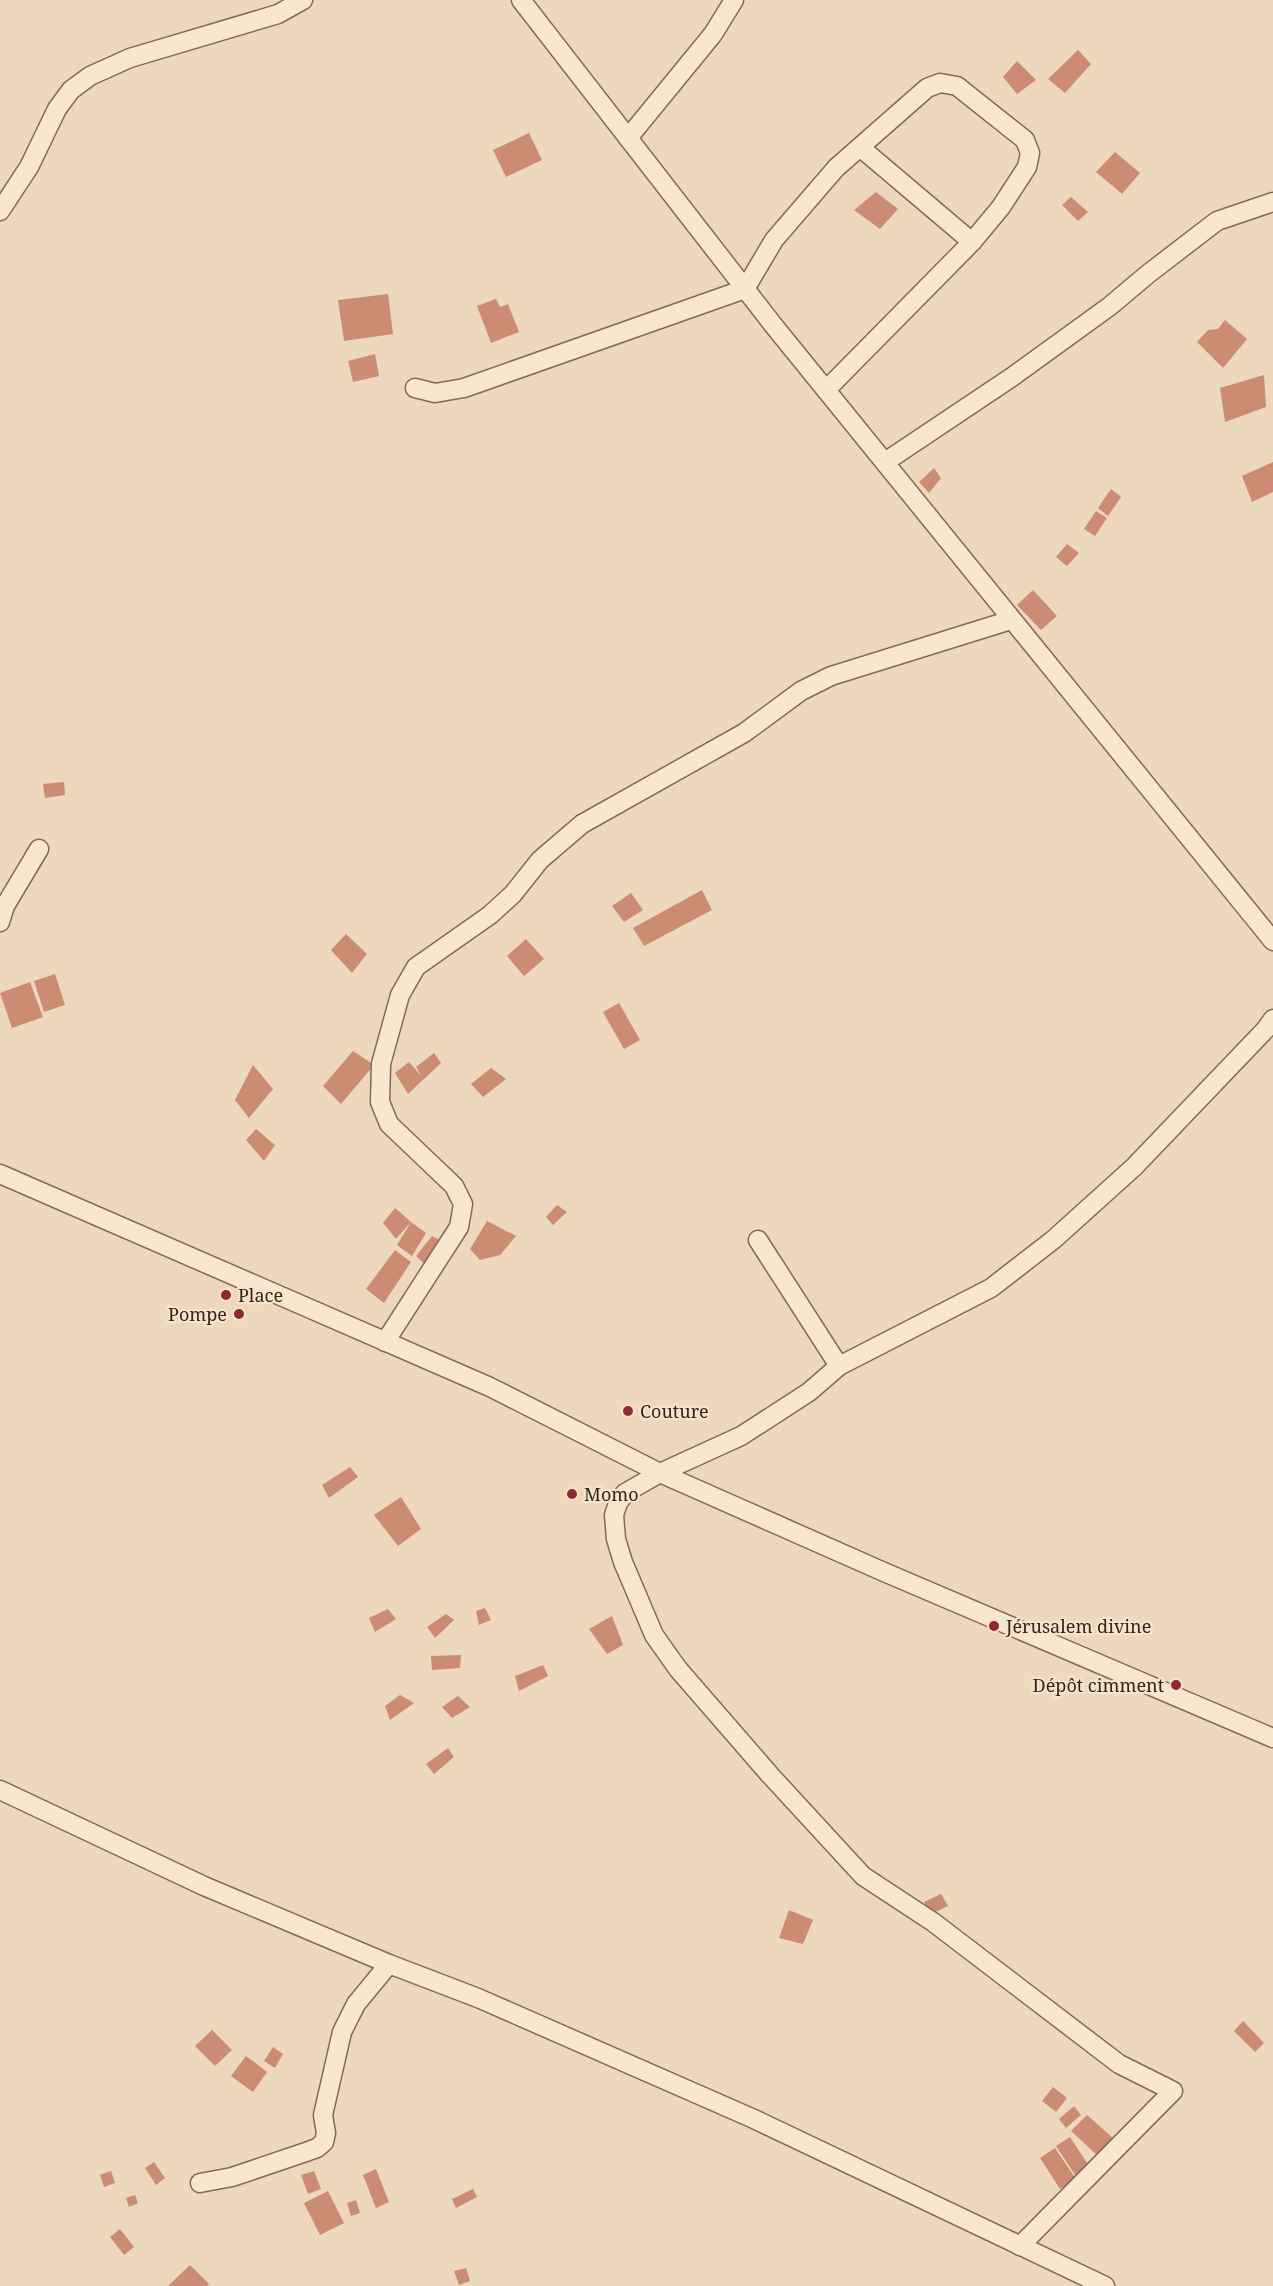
<svg xmlns="http://www.w3.org/2000/svg" width="1273" height="2286" viewBox="0 0 1273 2286" font-family="'Noto Serif',serif">
<style>
.building{fill:#cb8c73}
.lines{fill:none;stroke-linecap:round;stroke-linejoin:round}
.street-casing{stroke:#846956;stroke-width:21}
.street{stroke:#f8e7cf;stroke-width:18}
.poi-dot{fill:#922735;stroke:#f4e4cc;stroke-width:2}
.labels{text-anchor:middle;dominant-baseline:central;stroke-width:4.5;stroke-linejoin:round;paint-order:stroke}
.poi-label{font-size:18px;fill:#33241b;stroke:#f4e4cc;text-anchor:start}
</style>
<rect width="100%" height="100%" fill="#edd8bd"/>
<g class="building">
<path d="M1078,50L1091,64L1065,93L1048,79Z"/>
<path d="M1017,61L1036,80L1017,94L1003,77Z"/>
<path d="M529,133L542,160L506,177L493,150Z"/>
<path d="M1115,152L1140,173L1122,194L1096,172Z"/>
<path d="M876,192L898,209L880,229L854,210Z"/>
<path d="M1071,197L1088,212L1078,221L1062,205Z"/>
<path d="M388,294L393,334L344,341L338,300Z"/>
<path d="M496,299L500,307L508,304L519,332L491,343L477,306Z"/>
<path d="M1225,320L1247,339L1223,368L1197,342L1208,330L1218,329Z"/>
<path d="M375,354L379,376L353,382L348,361Z"/>
<path d="M1264,375L1266,407L1225,422L1220,388Z"/>
<path d="M1273,462V492L1252,502L1242,476Z"/>
<path d="M934,468L941,478L929,493L919,482Z"/>
<path d="M1111,489L1121,497L1108,516L1098,508Z"/>
<path d="M1096,511L1107,518L1095,536L1084,529Z"/>
<path d="M1067,544L1079,553L1067,566L1056,557Z"/>
<path d="M1033,590L1057,616L1041,630L1017,605Z"/>
<path d="M64,782L65,795L45,798L43,784Z"/>
<path d="M702,890L712,910L644,946L633,928Z"/>
<path d="M631,893L643,910L624,922L612,906Z"/>
<path d="M346,934L367,954L352,973L331,950Z"/>
<path d="M526,939L544,959L524,976L507,956Z"/>
<path d="M55,974L65,1005L44,1012L34,981Z"/>
<path d="M30,982L43,1017L12,1028L0,993Z"/>
<path d="M619,1003L640,1040L624,1049L603,1012Z"/>
<path d="M353,1051L374,1065L341,1104L323,1086Z"/>
<path d="M434,1053L441,1063L408,1094L395,1073L409,1062L422,1077L416,1067Z"/>
<path d="M253,1065L273,1089L249,1118L235,1100Z"/>
<path d="M491,1068L506,1079L483,1097L471,1084Z"/>
<path d="M256,1129L275,1145L264,1161L246,1140Z"/>
<path d="M557,1205L567,1212L553,1225L546,1217Z"/>
<path d="M395,1208L411,1222L396,1239L383,1223Z"/>
<path d="M487,1221L516,1236L500,1255L480,1260L470,1249Z"/>
<path d="M411,1222L426,1233L412,1256L397,1245Z"/>
<path d="M432,1236L444,1242L427,1266L416,1256Z"/>
<path d="M395,1250L411,1262L384,1303L366,1289Z"/>
<path d="M350,1467L358,1477L329,1498L322,1485Z"/>
<path d="M401,1497L421,1529L398,1546L374,1515Z"/>
<path d="M485,1608L491,1620L479,1625L476,1611Z"/>
<path d="M388,1609L396,1619L375,1632L369,1618Z"/>
<path d="M446,1614L454,1620L435,1638L427,1627Z"/>
<path d="M612,1616L623,1645L607,1654L589,1629Z"/>
<path d="M461,1655L460,1668L432,1670L431,1656Z"/>
<path d="M543,1665L548,1676L519,1691L515,1676Z"/>
<path d="M400,1695L414,1703L390,1720L385,1706Z"/>
<path d="M458,1696L470,1707L452,1718L442,1707Z"/>
<path d="M448,1748L454,1757L434,1774L426,1764Z"/>
<path d="M941,1894L948,1906L931,1914L924,1902Z"/>
<path d="M789,1910L813,1920L803,1944L779,1938Z"/>
<path d="M1243,2021L1264,2043L1255,2052L1234,2031Z"/>
<path d="M212,2030L232,2050L215,2066L195,2046Z"/>
<path d="M273,2047L283,2054L275,2068L264,2061Z"/>
<path d="M246,2056L267,2072L253,2092L231,2076Z"/>
<path d="M1053,2087L1067,2098L1056,2112L1042,2101Z"/>
<path d="M1074,2106L1081,2115L1066,2128L1059,2119Z"/>
<path d="M1087,2115L1113,2138L1097,2155L1071,2131Z"/>
<path d="M1070,2137L1091,2169L1077,2178L1056,2146Z"/>
<path d="M1055,2148L1076,2179L1060,2189L1040,2158Z"/>
<path d="M154,2162L165,2178L156,2185L145,2168Z"/>
<path d="M376,2169L389,2202L376,2208L363,2175Z"/>
<path d="M111,2171L115,2183L104,2187L100,2175Z"/>
<path d="M314,2171L321,2189L308,2194L301,2175Z"/>
<path d="M473,2189L477,2197L456,2208L452,2199Z"/>
<path d="M328,2191L344,2223L320,2235L304,2203Z"/>
<path d="M135,2195L138,2203L129,2207L126,2198Z"/>
<path d="M356,2200L360,2213L351,2216L347,2203Z"/>
<path d="M120,2229L134,2247L124,2255L110,2237Z"/>
<path d="M190,2265L209,2284L207,2286H168Z"/>
<path d="M466,2268L470,2281L459,2285L454,2271Z"/>
</g>
<g class="lines">
<defs>
<g id="street">
<path d="M521,0L774,326L1273,941"/>
<path d="M628,138L713,34L734,0"/>
<path d="M861,148L972,242"/>
<path d="M0,211L29,167L57,109L71,90L90,76L130,58L278,14L303,0"/>
<path d="M415,388L435,393L464,388L745,289L774,240L836,168L927,88L940,83L957,86L1025,140L1030,153L1027,167L1001,207L972,242L826,390"/>
<path d="M885,462L1012,377L1110,306L1148,274L1217,221L1273,202"/>
<path d="M0,922L5,906L39,849"/>
<path d="M0,1174L490,1387L660,1473L884,1572L1273,1738"/>
<path d="M758,1240L839,1366L809,1392L741,1436L660,1473L625,1493L618,1503L614,1515L616,1539L623,1562L654,1635L678,1669L770,1775L863,1876L933,1922L1119,2064L1173,2091L1020,2246"/>
<path d="M385,1342L459,1227L463,1204L454,1186L389,1124L380,1102L381,1064L400,995L416,967L490,915L513,894L540,860L582,824L744,733L801,691L831,676L1011,620"/>
<path d="M839,1366L991,1288L1053,1240L1134,1167L1266,1029L1273,1019"/>
<path d="M0,1790L204,1886L389,1964L478,1998L754,2119L1105,2286"/>
<path d="M200,2183L232,2177L303,2153L317,2148L324,2142L326,2133L323,2115L342,2032L356,2004L389,1964"/>
</g>
</defs>
<use href="#street" class="street-casing"/>
<use href="#street" class="street"/>
</g>
<g class="poi-dot">
<circle cx="226" cy="1295" r="6"/>
<circle cx="239" cy="1314" r="6"/>
<circle cx="628" cy="1411" r="6"/>
<circle cx="572" cy="1494" r="6"/>
<circle cx="994" cy="1626" r="6"/>
<circle cx="1176" cy="1685" r="6"/>
</g>
<g class="labels">
<g class="poi-label">
<text x="238" y="1295">Place</text>
<text x="227" y="1314" text-anchor="end">Pompe</text>
<text x="640" y="1411">Couture</text>
<text x="584" y="1494">Momo</text>
<text x="1006" y="1626">Jérusalem divine</text>
<text x="1164" y="1685" text-anchor="end">Dépôt cimment</text>
</g>
</g>
</svg>
